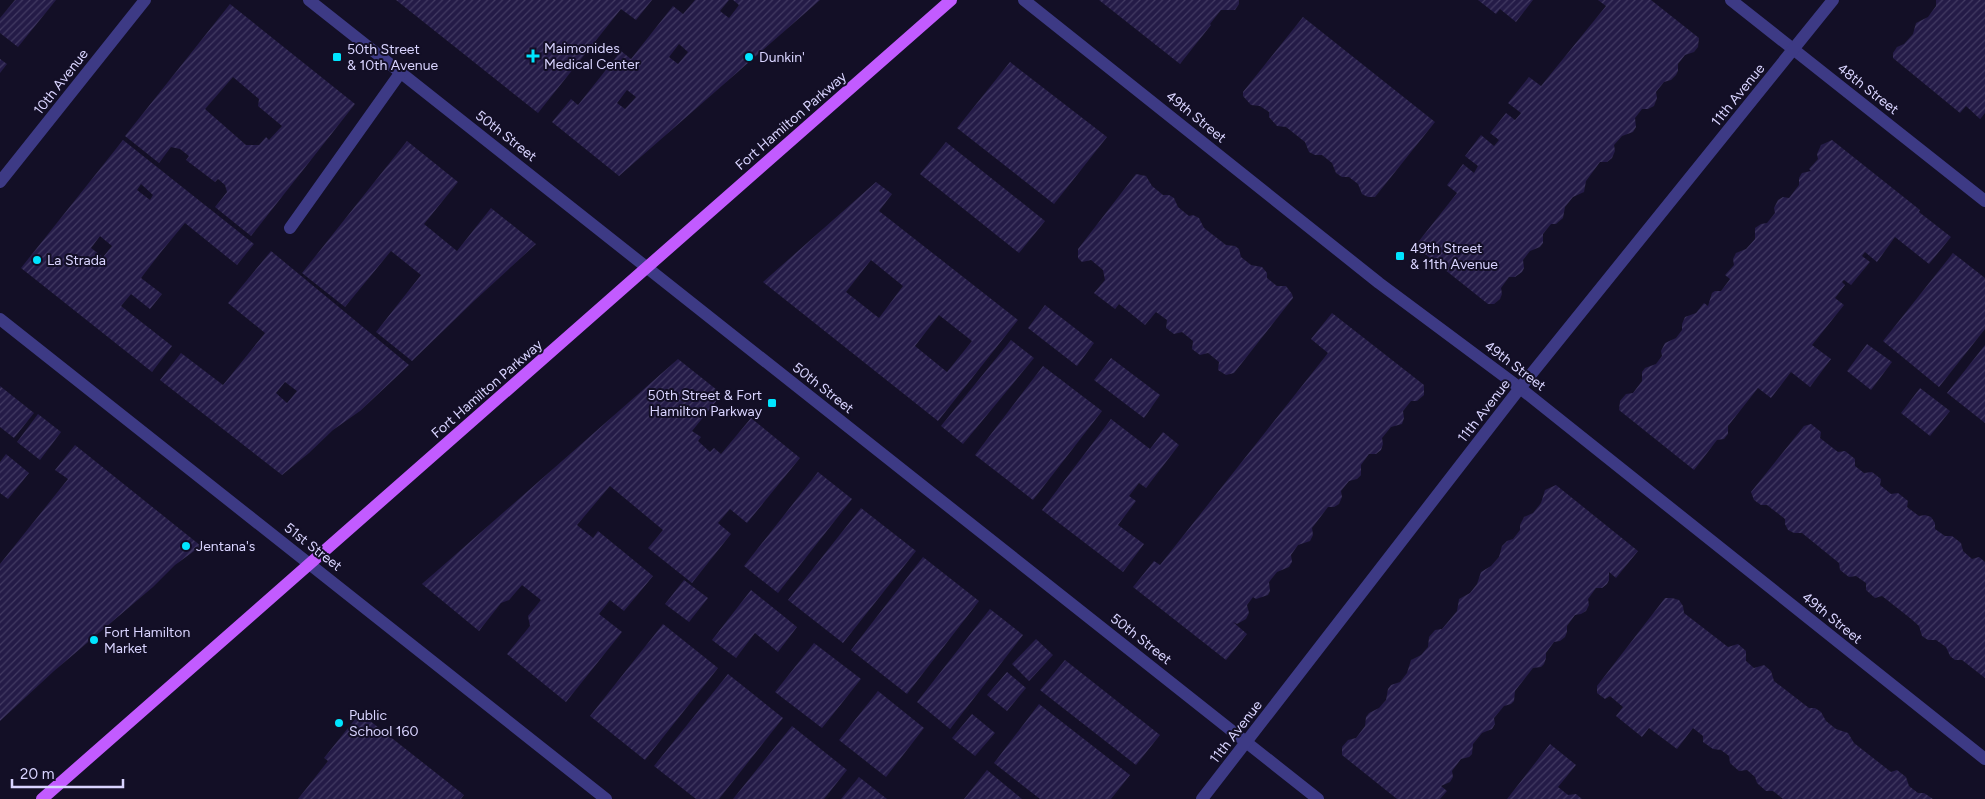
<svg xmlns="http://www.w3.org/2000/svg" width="1985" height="799" viewBox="0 0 1985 799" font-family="Figtree,sans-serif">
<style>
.building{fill:url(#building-hatch);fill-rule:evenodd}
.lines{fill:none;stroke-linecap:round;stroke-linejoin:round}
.minor{stroke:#3d3a85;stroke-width:12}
.major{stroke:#c25bff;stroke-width:12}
.poi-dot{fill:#00e5ff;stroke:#130f26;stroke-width:2}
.labels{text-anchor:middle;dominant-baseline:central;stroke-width:4;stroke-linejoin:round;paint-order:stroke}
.poi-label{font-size:14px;fill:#d9d4ff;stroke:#130f26;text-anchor:start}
.street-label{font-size:14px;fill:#d9d4ff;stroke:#130f26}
</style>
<defs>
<pattern id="building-hatch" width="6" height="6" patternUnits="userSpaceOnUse" patternTransform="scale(1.25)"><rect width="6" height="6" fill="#241b47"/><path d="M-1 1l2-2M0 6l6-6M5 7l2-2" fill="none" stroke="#433b63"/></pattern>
</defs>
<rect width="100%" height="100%" fill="#130f26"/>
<g class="building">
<path d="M15,0H56L18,47L0,33V18Z"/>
<path d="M396,0H652L636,20L621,9L538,113Z"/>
<path d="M695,0H729L720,11L729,18L739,5L733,0H820L619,176L552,122L571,99L578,105L621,51L631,59L673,6L683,14ZM679,44L688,52L678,64L669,57ZM627,90L636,97L625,109L617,103Z"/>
<path d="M1099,0H1239V4L1235,10H1221L1210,24L1211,25L1180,64Z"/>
<path d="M1478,0H1533L1516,22L1500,9L1496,14Z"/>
<path d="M1598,0H1651L1699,38L1698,47L1694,52L1685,55L1678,64V71L1676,75L1671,80L1664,82L1656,92L1657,98L1654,106L1648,109H1642L1635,118L1636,127L1633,132L1622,136L1614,145L1615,151L1612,158L1607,162H1600L1586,181L1584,192L1573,197L1565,207L1563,218L1556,224H1551L1543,234V243L1540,247L1530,251L1523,260L1524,268L1522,272L1515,277H1509L1501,288L1502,294L1500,299L1494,304H1488L1415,246L1457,193L1447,185L1463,164L1474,173L1478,166L1465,156L1481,135L1494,146L1499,140L1490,133L1506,113L1515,120L1521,113L1508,103L1529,77L1541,86L1606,6Z"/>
<path d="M1936,0H1985V113L1980,119L1966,106L1960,113L1893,58V53L1897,47L1904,44L1913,34L1916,23L1928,17L1936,6Z"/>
<path d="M230,4L355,104L251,236L215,207L227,192L225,185L218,179L215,182L186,160L189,156L180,149L171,147L159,163L125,136ZM233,77L259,99L258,106L282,126L269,140L266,137L259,145H246L205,109Z"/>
<path d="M1303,17L1435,122L1375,197H1368L1362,194L1358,184L1349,177H1342L1336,173L1332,163L1322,155H1315L1309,152L1305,142L1286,127L1277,126L1269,117V112L1260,106L1251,105L1243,96V92Z"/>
<path d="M0,59L7,64L0,73Z"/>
<path d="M1010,62L1107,137L1054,204L957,128Z"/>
<path d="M123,140L254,244L237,265L185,223L161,252L141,278L162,294L150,309L131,294L121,306L172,346L152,372L21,268ZM141,184L153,195L150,200L137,190ZM100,236L112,246L103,257L91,248Z"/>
<path d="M1832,140L1920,210L1919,212L1951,237L1929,264L1895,237L1877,262L1865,252L1862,256L1870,262L1851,285L1844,280L1842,282L1845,285L1835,298L1844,305L1812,345L1831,359L1810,387L1791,372L1771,398L1758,388L1728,426V434L1724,439L1717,440L1694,470L1619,410L1620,401L1626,394L1633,393L1642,381V372L1645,368L1656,364L1662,356L1661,351L1665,343L1676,338L1682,330V324L1685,317L1696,313L1704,303L1708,306L1712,293L1715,291H1721L1730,279L1725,275L1734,265L1733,259L1736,253L1746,249L1755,239V228L1761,224L1767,223L1775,213L1774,208L1778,200L1783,197L1789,198L1799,185V178L1802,173L1811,171L1809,169L1818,159L1817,154L1821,145Z"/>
<path d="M407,141L458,182L424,224L457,251L491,208L536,244L474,301L412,361L376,332L421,275L391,251L345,307L302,273Z"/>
<path d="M946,142L1045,221L1019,253L920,174Z"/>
<path d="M1136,174L1146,176L1152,186L1163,195H1169L1174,198L1178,207L1189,216L1193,215L1199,218L1204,228L1226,245L1235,246L1239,249L1241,257L1251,265L1262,267L1267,273V278L1277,286H1286L1292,294L1293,298L1234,373L1226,375L1218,370L1219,362L1208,353L1200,355L1192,349L1193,341L1182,332L1174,334L1166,328L1167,320L1156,312L1145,325L1119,304L1115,309L1094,293L1105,280L1103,270L1091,260L1082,262L1078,258V249Z"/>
<path d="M876,182L892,194L879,211L1018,320L938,421L763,282ZM871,260L903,286L879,318L846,292ZM939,315L972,341L947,372L915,346Z"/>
<path d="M271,251L409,365L360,411L333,430L309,453L282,475L160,380L181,353L223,385L265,333L228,303ZM285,382L297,391L287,403L276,393Z"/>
<path d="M1953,253L1985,278V329L1939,387L1883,341Z"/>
<path d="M1045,305L1094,343L1077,366L1028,328Z"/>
<path d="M1332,313L1424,385V395L1417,401H1411L1403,411L1404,418L1402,424L1391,427L1382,438L1383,444L1381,450L1376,454H1369L1361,465V475L1357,479L1349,481L1341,491L1342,497L1339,504L1334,507H1328L1312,528L1313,535L1310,541L1298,545L1291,555L1292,562L1289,567L1277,572L1269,582L1270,591L1268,595L1256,599L1253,597L1247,605L1249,613L1246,619L1237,624L1233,622L1247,634L1226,660L1133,587L1154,561L1160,565L1328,353L1311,339Z"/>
<path d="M1011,340L1034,358L963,444L941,426Z"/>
<path d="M1867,344L1892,362L1871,390L1847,371Z"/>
<path d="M1985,345V423L1947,393Z"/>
<path d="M1111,358L1160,395L1144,418L1094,380Z"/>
<path d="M678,359L722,394L692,431L701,437L698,441L710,452L714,448L721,454L751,418L800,458L747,523L730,509L718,523L731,534L692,583L648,548L663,530L610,486L577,525L593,538L598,531L653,576L624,611L610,600L599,614L622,632L566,702L507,654L530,626L528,616L541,600L522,585L509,600L501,603L479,631L422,584Z"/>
<path d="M1043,366L1102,411L1033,500L975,455Z"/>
<path d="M0,386L34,413L14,438L0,427Z"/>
<path d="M1920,388L1950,411L1930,436L1901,413Z"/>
<path d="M38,414L61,432L40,460L17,442Z"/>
<path d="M1111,419L1150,449L1163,432L1179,445L1146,488L1139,483L1129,496L1136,501L1118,525L1144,544L1123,572L1042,510Z"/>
<path d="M1811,424L1821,432L1820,438L1838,452L1845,451L1855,459V466L1864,473L1872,472L1881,479L1880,485L1891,494L1898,493L1908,501L1907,507L1919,516L1925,515L1931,517L1935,523V529L1945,536H1952L1961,543L1963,551L1972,559L1979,557L1985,562V678L1962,660H1955L1950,656L1946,647L1936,640H1928L1922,636L1919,626L1910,618L1882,596L1875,598L1866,590V583L1856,576L1849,577L1840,570L1839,563L1802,533H1794L1788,530L1785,524V519L1767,505H1761L1754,500L1751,492L1804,426Z"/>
<path d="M75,445L201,546L175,565L153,587L54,671L0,721V564L68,479L55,470Z"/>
<path d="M6,454L29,473L8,499L0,493V462Z"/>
<path d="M818,472L852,499L778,593L744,566Z"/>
<path d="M1556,485L1638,551L1616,578L1609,572V580L1607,584L1602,588H1596L1588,599L1589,605L1586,611L1581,614L1575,615L1567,626V632L1565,637L1560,641L1554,642L1546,653V658L1544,664L1541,667L1533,668L1515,691L1514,701L1511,704L1504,706L1494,718L1495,724L1492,729L1482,733L1473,744L1472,754L1469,757L1461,759L1452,771L1453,777L1450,782L1441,786L1447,791L1440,799H1397L1342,755V747L1348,740L1356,738L1365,726L1366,717L1369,713L1379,708L1386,700L1388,689L1391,685L1400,682L1407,673L1411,660L1421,655L1428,647L1429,637L1435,630L1442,629L1457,611L1459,599L1470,593L1477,584L1481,572L1491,566L1499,557L1502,546L1507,541L1513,539L1520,530V525L1524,517L1533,513L1541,503L1545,490Z"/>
<path d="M861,508L916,551L843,643L788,600Z"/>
<path d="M923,557L979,601L907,694L851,650Z"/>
<path d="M684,580L708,598L689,622L665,604Z"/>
<path d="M751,590L797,627L778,652L755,633L736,658L712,640Z"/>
<path d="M1665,598H1672L1679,600L1683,606L1684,613L1728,647L1738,644L1746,651V661L1754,668L1764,665L1771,671L1774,681L1809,708H1815L1821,712L1826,721L1836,729L1848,733L1854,743L1891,772L1897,770L1906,777L1909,786L1918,793H1924L1933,799H1783L1773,791H1766L1757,783L1755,777L1747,770L1739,771L1730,763L1729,756L1721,750L1713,749L1703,742V736L1693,728L1677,749L1649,728L1642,737L1616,716L1623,707L1610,696L1605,699L1597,693V686Z"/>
<path d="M990,609L1023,635L950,729L917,702Z"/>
<path d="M663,624L718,668L645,760L590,716Z"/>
<path d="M1036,639L1053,655L1029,681L1012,664Z"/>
<path d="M814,643L861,679L822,728L775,692Z"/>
<path d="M1065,660L1160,735L1136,765L1040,690Z"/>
<path d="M1007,672L1026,688L1007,711L987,695Z"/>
<path d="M728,674L783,718L719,799H696L654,766Z"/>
<path d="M878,691L924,728L886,777L839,740Z"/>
<path d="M1039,704L1130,775L1111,799H1040L994,763Z"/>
<path d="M360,713L464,795L461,799H298L328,761L324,758Z"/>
<path d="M972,714L995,733L975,756L952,738Z"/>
<path d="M792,726L847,770L824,799H733Z"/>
<path d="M1550,744L1576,765L1558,787L1568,795L1576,794L1582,799H1507Z"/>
<path d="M987,770L1022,799H964Z"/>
<path d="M859,777L887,799H841Z"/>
</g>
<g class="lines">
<g class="minor">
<path d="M309,0L1318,799"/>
<path d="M1024,0L1379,283L1520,388L1985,759"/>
<path d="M1731,0L1985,201"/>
<path d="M0,182L145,0"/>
<path d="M290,228L401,72"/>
<path d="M0,319L606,799"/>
<path d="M1202,799L1520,388L1833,0"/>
</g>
<path class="major" d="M42,799L951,0"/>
</g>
<g class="poi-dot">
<path d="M530.5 48.5h5v5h5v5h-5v5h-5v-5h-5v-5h5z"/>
<rect x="332" y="52" width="10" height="10" rx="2.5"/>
<circle cx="749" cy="57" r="5"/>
<rect x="1395" y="251" width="10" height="10" rx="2.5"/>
<circle cx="37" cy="260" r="5"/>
<rect x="767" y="398" width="10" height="10" rx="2.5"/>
<circle cx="186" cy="546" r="5"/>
<circle cx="94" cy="640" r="5"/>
<circle cx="339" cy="723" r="5"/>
</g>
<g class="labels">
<g class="poi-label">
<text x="544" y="48">Maimonides<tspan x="544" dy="16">Medical Center</tspan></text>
<text x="347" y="49">50th Street<tspan x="347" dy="16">&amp; 10th Avenue</tspan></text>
<text x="759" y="57">Dunkin'</text>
<text x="1410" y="248">49th Street<tspan x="1410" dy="16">&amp; 11th Avenue</tspan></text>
<text x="47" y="260">La Strada</text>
<text x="762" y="395" text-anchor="end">50th Street &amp; Fort<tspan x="762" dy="16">Hamilton Parkway</tspan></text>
<text x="196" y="546">Jentana's</text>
<text x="104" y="632">Fort Hamilton<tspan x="104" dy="16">Market</tspan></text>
<text x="349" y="715">Public<tspan x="349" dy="16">School 160</tspan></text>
</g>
<g class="street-label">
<text transform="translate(61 82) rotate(-52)">10th Avenue</text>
<text transform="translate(1868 89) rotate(38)">48th Street</text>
<text transform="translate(1738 95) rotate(-51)">11th Avenue</text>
<text transform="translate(1196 117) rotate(39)">49th Street</text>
<text transform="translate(791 121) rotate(-41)">Fort Hamilton Parkway</text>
<text transform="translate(506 136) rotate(38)">50th Street</text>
<text transform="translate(1515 366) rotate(37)">49th Street</text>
<text transform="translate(823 388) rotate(38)">50th Street</text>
<text transform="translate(487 389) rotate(-41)">Fort Hamilton Parkway</text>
<text transform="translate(1484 411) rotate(-52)">11th Avenue</text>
<text transform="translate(313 547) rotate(38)">51st Street</text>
<text transform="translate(1832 618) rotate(39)">49th Street</text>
<text transform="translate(1141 639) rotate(38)">50th Street</text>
<text transform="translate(1236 732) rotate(-52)">11th Avenue</text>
</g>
</g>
<path d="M12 779v8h111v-8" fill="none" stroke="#d9d4ff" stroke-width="2.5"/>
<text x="20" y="779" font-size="15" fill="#d9d4ff" stroke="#130f26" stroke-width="4" paint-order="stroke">20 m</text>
</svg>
